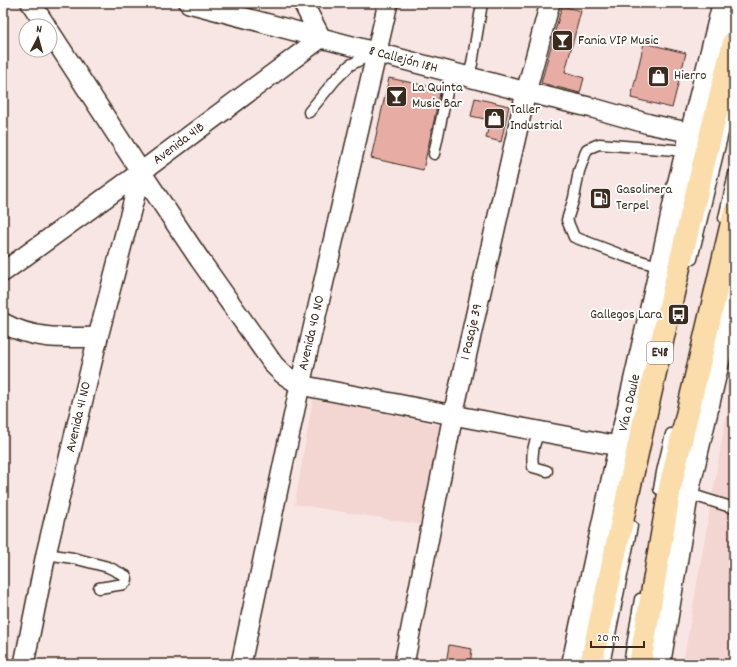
<svg xmlns="http://www.w3.org/2000/svg" width="737" height="667" viewBox="0 0 737 667" font-family="Dekko,sans-serif">
<style>
.built{fill:#f3d5d1}
.building{fill:#e7ada5;stroke:#3b2a1e}
.lines{fill:none;stroke-linecap:round;stroke-linejoin:round}
.service-casing{stroke:#3b2a1e;stroke-width:13}
.minor-casing{stroke:#3b2a1e;stroke-width:22}
.secondary-casing{stroke:#3b2a1e;stroke-width:25}
.primary-casing{stroke:#3b2a1e;stroke-width:25}
.service{stroke:#fff;stroke-width:10}
.minor{stroke:#fff;stroke-width:19}
.secondary{stroke:#fff;stroke-width:22}
.primary{stroke:#faddab;stroke-width:22}
.labels{text-anchor:middle;dominant-baseline:central;stroke-width:4;stroke-linejoin:round;paint-order:stroke}
.shield{fill:#fff;stroke:#766a62;stroke-width:1}
.shield-label{font-size:13px;font-weight:bold;fill:#3b2a1e}
.poi-label{font-size:14px;fill:#3b2a1e;stroke:#fff;text-anchor:start}
.street-label{font-size:14px;fill:#3b2a1e;stroke:#fff}
</style>
<rect width="100%" height="100%" fill="#f8e6e4"/>
<filter id="ink" filterUnits="userSpaceOnUse"><feTurbulence type="fractalNoise" baseFrequency=".025" numOctaves="2"/><feDisplacementMap in="SourceGraphic" scale="8" xChannelSelector="R" yChannelSelector="G"/><feConvolveMatrix kernelMatrix="1 2 1 2 8 2 1 2 1" color-interpolation-filters="sRGB"/></filter>
<g filter="url(#ink)">
<g class="built">
<path d="M734,372V664H683Z"/>
<path d="M313,399L444,426L423,525L295,504Z"/>
</g>
<g class="building">
<path d="M562,6L581,11L565,72L584,78L580,93L541,83Z"/>
<path d="M644,43L686,53L672,108L631,98Z"/>
<path d="M389,78L441,89L423,170L371,158Z"/>
<path d="M475,98L509,106L501,142L486,138L490,120L471,116Z"/>
<path d="M449,645L472,649L470,664H446Z"/>
</g>
<g class="lines">
<defs>
<g id="service">
<path d="M468,77L472,64L482,3"/>
<path d="M309,112L335,80L350,65L374,53"/>
<path d="M434,154L451,73"/>
<path d="M724,218L734,174"/>
<path d="M692,259L734,88"/>
<path d="M661,267L624,256L574,237L567,220L574,198L579,171L587,149L599,144L687,151"/>
<path d="M539,432C534,444 531,453 533,467L547,471"/>
<path d="M659,489L662,472L671,434"/>
<path d="M686,493L734,508"/>
<path d="M46,554L73,558L108,567L126,576L127,579L126,582L124,584L99,588"/>
<path d="M604,664L632,526"/>
<path d="M629,664L640,599"/>
</g>
<g id="minor">
<path d="M31,3L46,26"/>
<path d="M189,3L526,92L593,108L649,124L707,136"/>
<path d="M50,32L141,172L200,260L274,365L283,374L300,385L453,415L634,449"/>
<path d="M3,272L141,172L321,38L303,3"/>
<path d="M3,323C34,340 64,338 98,337"/>
<path d="M24,664L46,554L98,337L141,172"/>
<path d="M241,664L300,385L388,3"/>
<path d="M404,664L453,415L526,92L550,3"/>
</g>
<g id="secondary">
<path d="M573,664L620,446L663,258L679,183L724,3"/>
<path d="M659,664L687,494L734,294"/>
</g>
<g id="primary">
<path d="M591,664C636,456 681,248 734,42"/>
<path d="M640,664L670,488L734,214"/>
</g>
</defs>
<use href="#service" class="service-casing"/>
<use href="#minor" class="minor-casing"/>
<use href="#secondary" class="secondary-casing"/>
<use href="#primary" class="primary-casing"/>
<use href="#service" class="service"/>
<use href="#minor" class="minor"/>
<use href="#secondary" class="secondary"/>
<use href="#primary" class="primary"/>
</g>
</g>
<defs>
<symbol id="bar-square" viewBox="-11 -11 22 22"><rect x="-9" y="-9" width="18" height="18" rx="4" fill="#3b2a1e" stroke="#fff"/><path d="M-6-5H6L.8 .8V4.5H3.5V6h-7V4.5H-.8V.8Z" fill="#fff"/></symbol>
<symbol id="shop-square" viewBox="-11 -11 22 22"><rect x="-9" y="-9" width="18" height="18" rx="4" fill="#3b2a1e" stroke="#fff"/><path d="M-5-2.5h2.3a2.7 3.5 0 0 1 5.4 0H5L5.5 6h-11ZM-1.5-2.5h3a1.5 2.3 0 0 0-3 0Z" fill="#fff"/></symbol>
<symbol id="fuel-square" viewBox="-11 -11 22 22"><rect x="-9" y="-9" width="18" height="18" rx="4" fill="#3b2a1e" stroke="#fff"/><path d="M-5.5-6h7V0h2V4h1.3V-2.5L3-4.5l.8-.8L6-3V5H2.5V1h-1V6h-7ZM-4.2-4.7v3.2H.2V-4.7Z" fill="#fff"/></symbol>
<symbol id="bus-square" viewBox="-11 -11 22 22"><rect x="-9" y="-9" width="18" height="18" rx="4" fill="#3b2a1e" stroke="#fff"/><path d="M-5-6H5V4H4V6H2V4H-2V6H-4V4H-5ZM-3.5-4V0h7V-4ZM-3.5 1.2v1.5H-2V1.2ZM2 1.2v1.5H3.5V1.2Z" fill="#fff"/></symbol>
</defs>
<g fill-rule="evenodd">
<use href="#bar-square" x="550" y="28" width="25" height="25"/>
<use href="#shop-square" x="646" y="64" width="25" height="25"/>
<use href="#bar-square" x="384" y="84" width="25" height="25"/>
<use href="#shop-square" x="482" y="106" width="25" height="25"/>
<use href="#fuel-square" x="588" y="186" width="25" height="25"/>
<use href="#bus-square" x="666" y="302" width="25" height="25"/>
</g>
<g class="labels">
<rect class="shield" x="647" y="342" width="26" height="22" rx="3"/>
<g class="shield-label">
<text x="660" y="353">E48</text>
</g>
<g class="poi-label">
<text x="578" y="41">Fania VIP Music</text>
<text x="674" y="76">Hierro</text>
<text x="412" y="88">La Quinta<tspan x="412" dy="16">Music Bar</tspan></text>
<text x="510" y="110">Taller<tspan x="510" dy="16">Industrial</tspan></text>
<text x="616" y="190">Gasolinera<tspan x="616" dy="16">Terpel</tspan></text>
<text x="662" y="315" text-anchor="end">Gallegos Lara</text>
</g>
<g class="street-label">
<text transform="translate(403 60) rotate(15)">8 Callejón 18H</text>
<text transform="translate(179 144) rotate(-37)">Avenida 41B</text>
<text transform="translate(472 332) rotate(-77)">1 Pasaje 39</text>
<text transform="translate(312 333) rotate(-77)">Avenida 40 NO</text>
<text transform="translate(630 403) rotate(-77)">Vía a Daule</text>
<text transform="translate(79 417) rotate(-77)">Avenida 41 NO</text>
</g>
</g>
<rect width="737" height="667" fill="none" stroke="#fff" stroke-width="16"/>
<rect x="8" y="8" width="721" height="651" fill="none" stroke="#3b2a1e" stroke-width="1.5" filter="url(#ink)"/>
<g transform="translate(38 38) rotate(6)"><circle r="19" fill="#ffffff" stroke="#b1aaa5"/>
<path d="M0-3L7 15L0 10L-7 15Z" fill="#3b2a1e"/>
<text y="-6" font-size="11" font-weight="bold" text-anchor="middle" fill="#3b2a1e">N</text>
</g>
<path d="M591 641v6h53v-6" fill="none" stroke="#3b2a1e" stroke-width="2"/>
<text x="597" y="641" font-size="12" fill="#3b2a1e" stroke="#ffffff" stroke-width="3" paint-order="stroke">20 m</text>
</svg>
